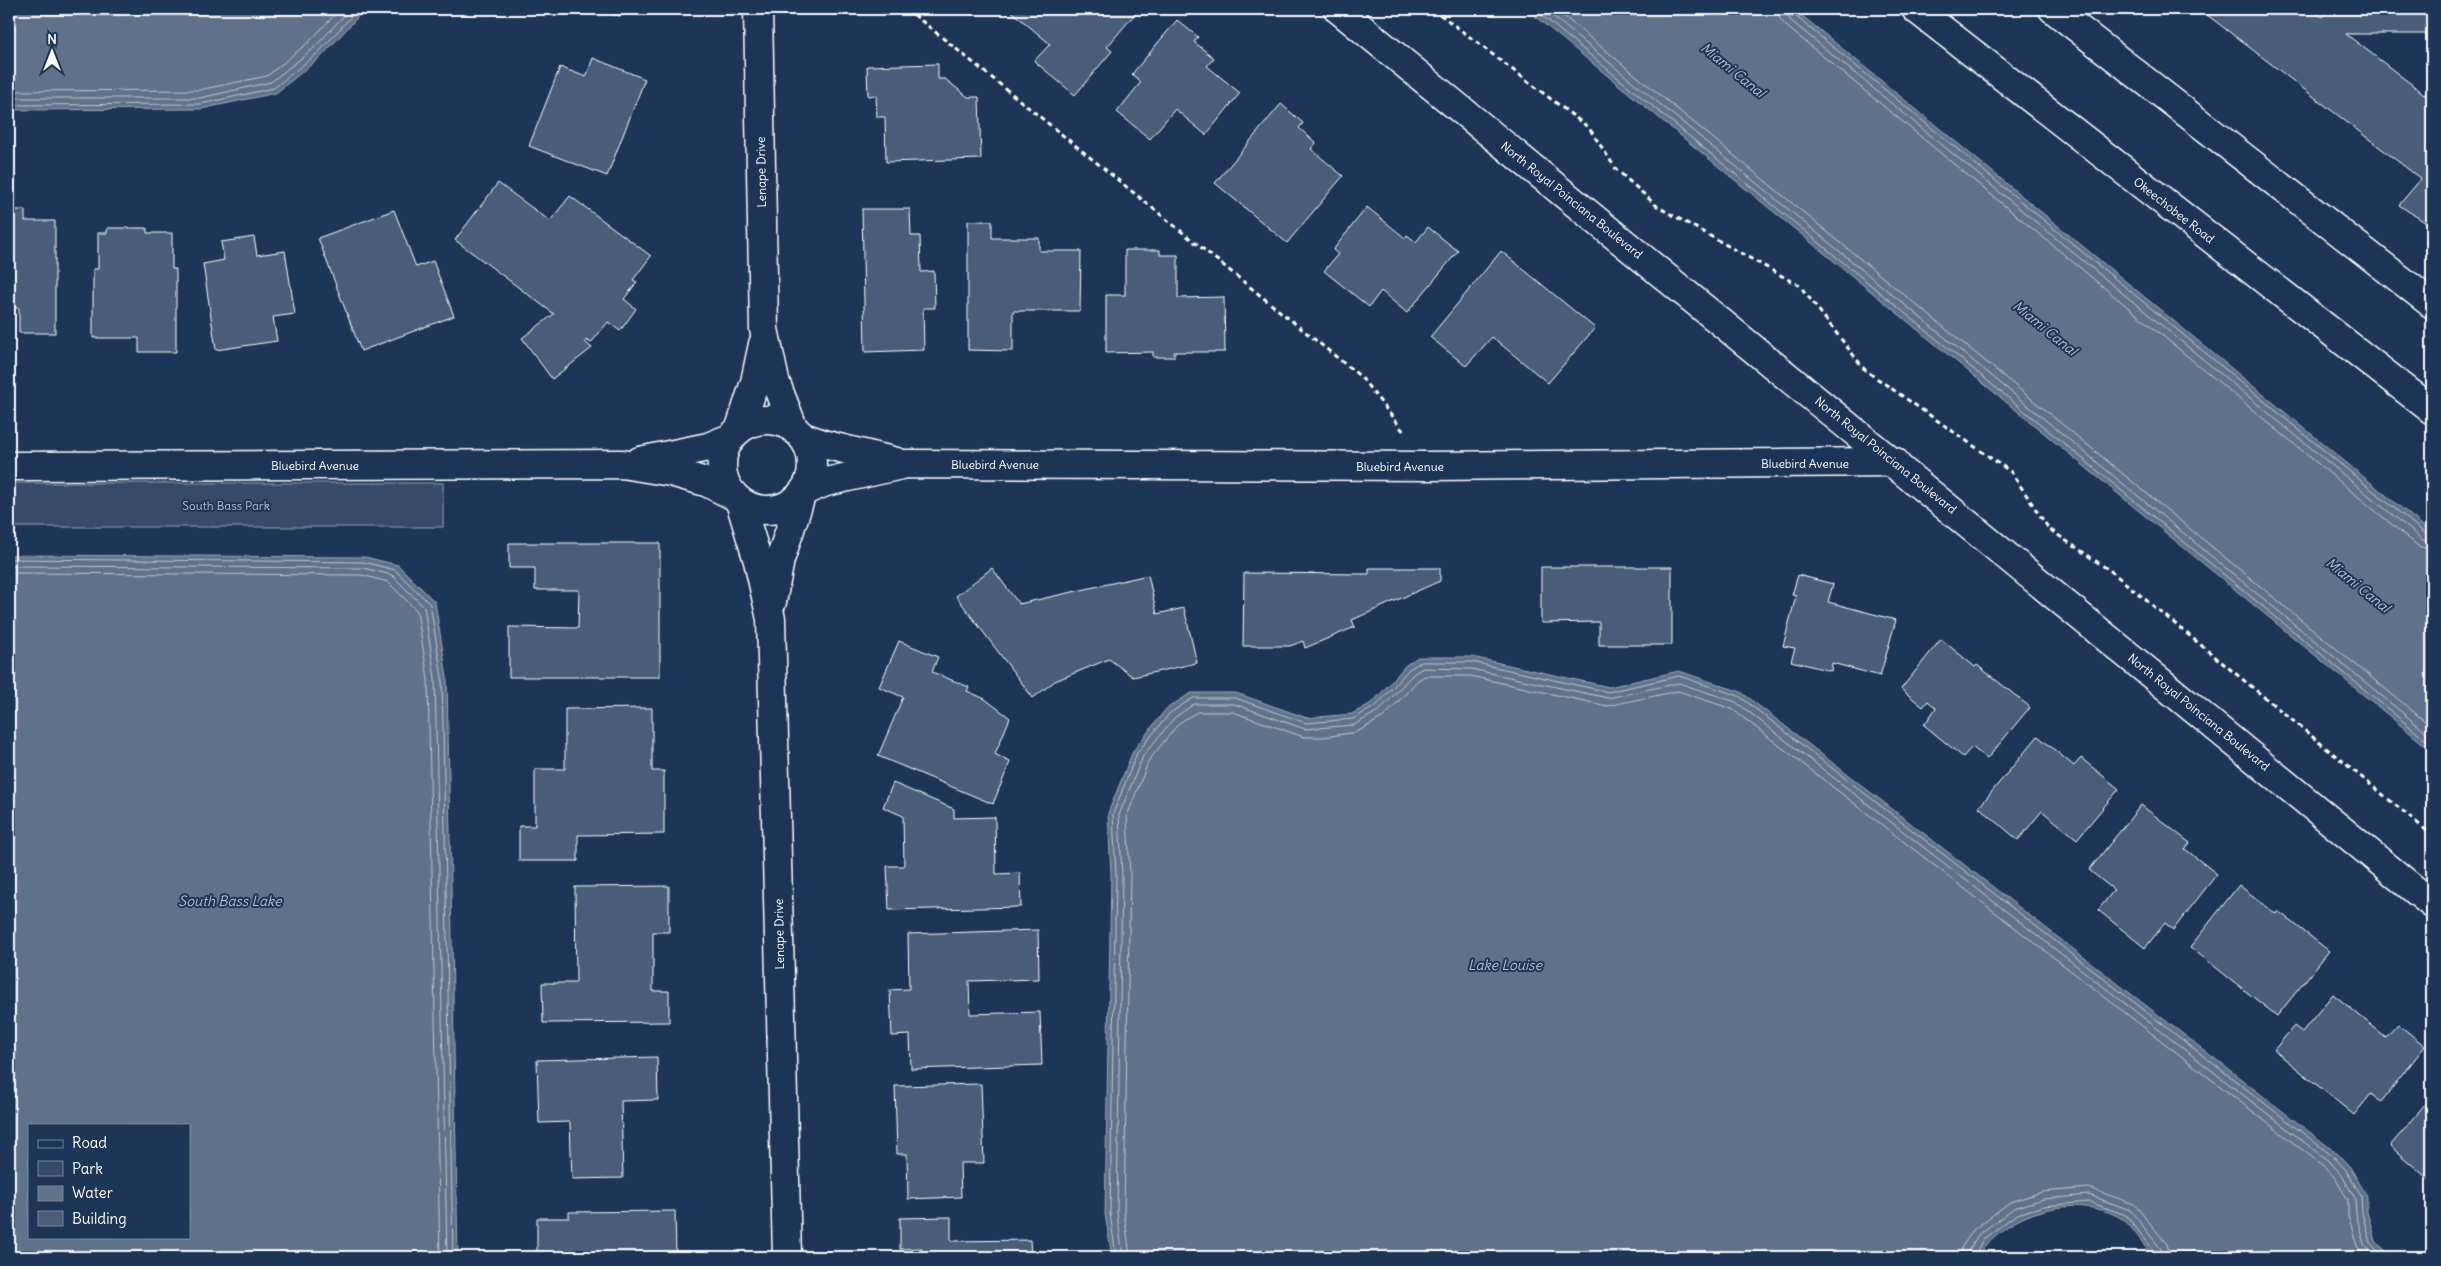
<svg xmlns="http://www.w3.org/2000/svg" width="2441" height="1266" viewBox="0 0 2441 1266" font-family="Delius,sans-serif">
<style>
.green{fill:#364b69;stroke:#9aa5b4}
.water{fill:#617289;stroke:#a0aab8;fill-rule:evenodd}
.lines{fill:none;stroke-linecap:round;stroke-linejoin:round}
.shore{stroke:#c0c7d0;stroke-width:1}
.building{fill:#4a5d79;stroke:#fff}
.street-casing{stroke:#fff;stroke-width:31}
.secondary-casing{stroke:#fff;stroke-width:31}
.highway-casing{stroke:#fff;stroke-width:31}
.path{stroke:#fff;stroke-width:3;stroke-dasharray:5 4;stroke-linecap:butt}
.street{stroke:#1d3557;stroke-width:28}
.secondary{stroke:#1d3557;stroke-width:28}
.highway{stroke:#1d3557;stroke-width:28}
.labels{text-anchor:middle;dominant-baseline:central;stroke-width:4;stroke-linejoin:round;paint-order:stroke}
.street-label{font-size:12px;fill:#fff;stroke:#1d3557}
.park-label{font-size:12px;fill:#b9c0ca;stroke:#1d3557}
.water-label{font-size:14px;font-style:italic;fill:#b8c0ca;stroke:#1d3557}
</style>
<rect width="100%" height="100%" fill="#1d3557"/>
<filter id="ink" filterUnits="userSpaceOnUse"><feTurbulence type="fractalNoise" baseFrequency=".02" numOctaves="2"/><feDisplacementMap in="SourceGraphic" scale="10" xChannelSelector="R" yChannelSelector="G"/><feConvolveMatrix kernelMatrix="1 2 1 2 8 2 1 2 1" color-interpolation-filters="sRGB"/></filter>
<g filter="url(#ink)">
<rect class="green" x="9" y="483" width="434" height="44"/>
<g class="water">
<path d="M9,9H365L322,56L276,93L201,109L9,110Z"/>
<path d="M1526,9H1794L2432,533V751Z"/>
<path d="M9,555L365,557L398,565L435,602L447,677L458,1257H9ZM29,1125H189V1237H29Z"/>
<path d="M1418,657H1472L1609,687L1679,671L1741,692L2338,1154L2350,1167L2367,1196V1212L2375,1241L2393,1257H2153C2145,1248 2131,1224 2121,1218C2075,1192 2004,1212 1978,1257H1112L1105,1214L1111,875L1108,813L1133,751L1166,709L1191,693H1236L1307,718L1352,714L1373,702L1406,665Z"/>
</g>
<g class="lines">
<g class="shore">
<path d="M1534,9L2432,745"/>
<path d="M1544,9L2432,737"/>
<path d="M1555,9L2432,727"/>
<path d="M1778,9L1780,19L1785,25L2418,546L2432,550"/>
<path d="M1785,9L1790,20L2423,540L2432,543"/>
<path d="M1792,9L1794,15L2427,535L2432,536"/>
<path d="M9,91L199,90L267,76L309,42L340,9"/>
<path d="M9,98H200L271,82L314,48L350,9"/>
<path d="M9,105L201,104L274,88L319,52L358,9"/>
<path d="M9,559L364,562L395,570L430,604L442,677L453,1257"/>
<path d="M9,566L363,568L392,575L424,607L435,678L447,1257"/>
<path d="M9,573L362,575L388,582L417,611L428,679L440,1257"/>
<path d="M1116,1257L1110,1213L1116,875L1113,814L1137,753L1170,713L1193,698H1235L1306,723L1353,719L1376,706L1409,669L1421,662H1472L1608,692L1679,676L1739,696L2335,1158L2346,1170L2361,1196L2362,1213L2370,1243L2384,1257"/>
<path d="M1123,1257L1117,1213L1122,875L1119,815L1143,756L1174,718L1194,704H1234L1305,729L1354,725L1380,710L1413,674L1423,668L1471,669L1608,698L1679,683L1736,702L2331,1163L2341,1174L2355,1198L2356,1214L2364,1244L2375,1257"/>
<path d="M1130,1257L1124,1212L1130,875L1127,816L1149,760L1179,723L1197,712H1233L1304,737H1324L1357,732L1385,716L1418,680L1425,676H1470L1607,706L1678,691L1732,709L2326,1168L2335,1178L2348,1200V1215L2357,1246L2365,1257"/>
<path d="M1960,1257L1962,1247L1973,1230L2010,1202L2042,1192L2089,1188L2134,1204L2167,1244L2170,1257"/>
<path d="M1968,1257L1969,1250L1978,1235L2014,1208L2043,1199L2089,1195L2130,1210L2161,1249L2163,1257"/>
<path d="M1974,1257L1983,1239L2017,1214L2044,1206L2089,1202L2126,1215L2155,1252L2157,1257"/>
</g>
</g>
<g class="building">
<path d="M584,9H622L620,16Z"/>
<path d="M1014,9H1139L1107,47L1112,51L1075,95L1034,61L1050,44L1012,12Z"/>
<path d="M2203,9H2310L2322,17L2328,9H2432V34H2346L2432,100V227L2399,205L2421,179L2202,11Z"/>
<path d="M1177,20L1198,37L1194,42L1214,58L1207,66L1240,93L1206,135L1175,109L1150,139L1117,112L1141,82L1132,74Z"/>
<path d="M593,58L645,79L607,176L529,146L560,67L586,77Z"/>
<path d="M938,64V79H945L968,97H979L981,159L886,162L885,117H877L876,95L868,96L867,66Z"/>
<path d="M1281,104L1303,123L1299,128L1316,143L1311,149L1343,176L1287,243L1215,183Z"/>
<path d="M498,183L550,221L570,196L651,256L633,280L637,282L624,299L636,309L620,331L608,322L591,343L586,340L585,342L592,348L552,379L522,338L554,314L455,240Z"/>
<path d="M1367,207L1405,238L1407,235L1416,242L1428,227L1458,251L1407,313L1381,291L1369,307L1324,271L1338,254L1333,250Z"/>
<path d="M862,209H910L911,236H920L921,272L934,271L935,308H923L924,350L865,352Z"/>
<path d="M9,210H25V221H55V333H19V308H9Z"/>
<path d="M394,210L416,267L433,261L454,316L361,351L318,238Z"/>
<path d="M968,221H992V238H1039V251H1081L1080,311H1013V351L968,350Z"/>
<path d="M107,228H147V233H172V269H176V352H139V338H93V269H98V233H107Z"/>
<path d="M254,237L257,255L285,251L295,314L273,317L277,341L216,350L203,264L224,260L221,242Z"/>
<path d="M1125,250H1160V255H1178V298L1224,297L1225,352H1174V357H1153V352L1106,353V295H1125Z"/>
<path d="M1501,251L1595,328L1548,383L1492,337L1466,366L1430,337Z"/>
<path d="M509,543H660V677H509V627L578,628L579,590H535V568H509Z"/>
<path d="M1541,567H1672V645H1599V622L1541,623Z"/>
<path d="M992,568L1019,604L1148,575L1157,614L1184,608L1197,663L1133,677L1109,659L1055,681L1033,698L956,596Z"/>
<path d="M1369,568H1440V581L1352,620L1355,627L1305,648L1303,641L1290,646H1243L1244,573L1369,574Z"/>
<path d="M1798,575L1833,584L1828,602L1896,620L1880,676L1832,663L1831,671L1791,661L1795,648L1783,646L1796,596L1792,595Z"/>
<path d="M1941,639L1975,667L1977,665L2030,707L1987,759L1972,747L1963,757L1924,725L1936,708L1928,701L1923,707L1901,689Z"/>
<path d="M899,641L938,657L932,672L969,687L967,691L985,699L1010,718L995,754L1010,762L993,804L878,756L903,697L879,687Z"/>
<path d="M652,708V771H664V834L578,835V861H519V826H535V769H565V709Z"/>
<path d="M2038,736L2074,766L2081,758L2119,789L2077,839L2042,811L2018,840L1979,807Z"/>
<path d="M893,783L954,809V818L995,817L996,874L1020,873L1021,907L889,910L887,866H904L903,816L883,807Z"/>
<path d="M2141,805L2190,843L2185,849L2217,874L2173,930L2165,923L2145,948L2098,910L2114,890L2089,870Z"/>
<path d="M2239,885L2276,914L2278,911L2329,951L2277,1016L2190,947Z"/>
<path d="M669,886V932H653V991H669V1022L543,1023L542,983H576L575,887Z"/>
<path d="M1038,930L1039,979L969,981L970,1014L1040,1012L1042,1065L911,1069L910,1035L892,1036L890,990L909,989L908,934Z"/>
<path d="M2333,994L2386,1037L2398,1024L2425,1046L2381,1102L2371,1094L2354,1115L2274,1050L2294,1026L2302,1032Z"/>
<path d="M657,1057L658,1100L621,1101L623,1178L572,1179L570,1122L539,1123L537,1060Z"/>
<path d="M981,1084L984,1163H960L961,1197L908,1199L907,1154H897L895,1086Z"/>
<path d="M2432,1097V1182L2390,1146Z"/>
<path d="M675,1211L676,1257H537V1218H569V1212Z"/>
<path d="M951,1217V1241L1030,1240L1031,1257H922V1248L900,1249V1218Z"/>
</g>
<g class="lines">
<defs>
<g id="street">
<path d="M803,437L823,444L897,462"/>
<path d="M640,461L708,447L730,438"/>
<path d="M9,466L622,464L671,472L706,482L734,496"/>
<path d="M804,491L826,482L906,464L1430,466L1895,462"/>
</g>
<g id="secondary">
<path d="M758,9L764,329L775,381L793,427"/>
<path d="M1338,9L2432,904"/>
<circle cx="767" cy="465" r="45"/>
<path d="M740,428L755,382L763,344"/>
<path d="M740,502L758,561L771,619L787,1257"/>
<path d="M772,602L780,560L802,493"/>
</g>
<g id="highway">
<path d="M1916,9L2432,410"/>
<path d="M2053,9L2432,304"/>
</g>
</defs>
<use href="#street" class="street-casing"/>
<use href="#secondary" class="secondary-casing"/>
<use href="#highway" class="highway-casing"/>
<g class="path">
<path d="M907,9L1361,377L1404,432"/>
<path d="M1433,9L1589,128L1616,169L1658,207L1800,286L1865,370L2011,472L2049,529L2112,572L2432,835"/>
</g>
<use href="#street" class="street"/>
<use href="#secondary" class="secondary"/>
<use href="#highway" class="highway"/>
</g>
</g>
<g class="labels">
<g class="street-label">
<text transform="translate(761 172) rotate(-91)">Lenape Drive</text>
<text transform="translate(1572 200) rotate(39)">North Royal Poinciana Boulevard</text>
<text transform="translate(2174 210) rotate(38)">Okeechobee Road</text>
<text transform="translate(1886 455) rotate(39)">North Royal Poinciana Boulevard</text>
<text x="1805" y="463">Bluebird Avenue</text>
<text x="995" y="464">Bluebird Avenue</text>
<text x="315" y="465">Bluebird Avenue</text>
<text x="1400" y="466">Bluebird Avenue</text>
<text transform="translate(2199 712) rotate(39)">North Royal Poinciana Boulevard</text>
<text transform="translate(779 934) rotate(-91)">Lenape Drive</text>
</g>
<g class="park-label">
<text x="226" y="505">South Bass Park</text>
</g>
<g class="water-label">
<text transform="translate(1733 70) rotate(39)">Miami Canal</text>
<text transform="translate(2045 328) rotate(39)">Miami Canal</text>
<text transform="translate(2358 585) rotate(39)">Miami Canal</text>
<text x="230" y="901">South Bass Lake</text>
<text x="1505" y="965">Lake Louise</text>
</g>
</g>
<rect width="2441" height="1266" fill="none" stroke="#1d3557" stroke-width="30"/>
<rect x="15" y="15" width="2411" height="1236" fill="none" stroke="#fff" stroke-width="2" filter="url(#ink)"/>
<rect x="28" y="1124" width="162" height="115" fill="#1d3557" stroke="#77869a"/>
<rect x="38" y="1140" width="25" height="8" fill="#1d3557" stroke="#77869a"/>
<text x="72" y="1148" font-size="15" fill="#ffffff">Road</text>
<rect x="38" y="1161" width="25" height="15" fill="#364b69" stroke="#77869a"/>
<text x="72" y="1174" font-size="15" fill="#ffffff">Park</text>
<rect x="38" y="1186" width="25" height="15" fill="#617289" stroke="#77869a"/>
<text x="72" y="1198" font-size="15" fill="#ffffff">Water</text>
<rect x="38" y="1211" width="25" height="15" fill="#4a5d79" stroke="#77869a"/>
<text x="72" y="1224" font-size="15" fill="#ffffff">Building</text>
<g transform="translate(52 52)" stroke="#1d3557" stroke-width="4" paint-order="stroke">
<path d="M0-4L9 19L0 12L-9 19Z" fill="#ffffff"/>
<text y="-8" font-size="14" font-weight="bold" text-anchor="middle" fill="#ffffff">N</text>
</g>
</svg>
